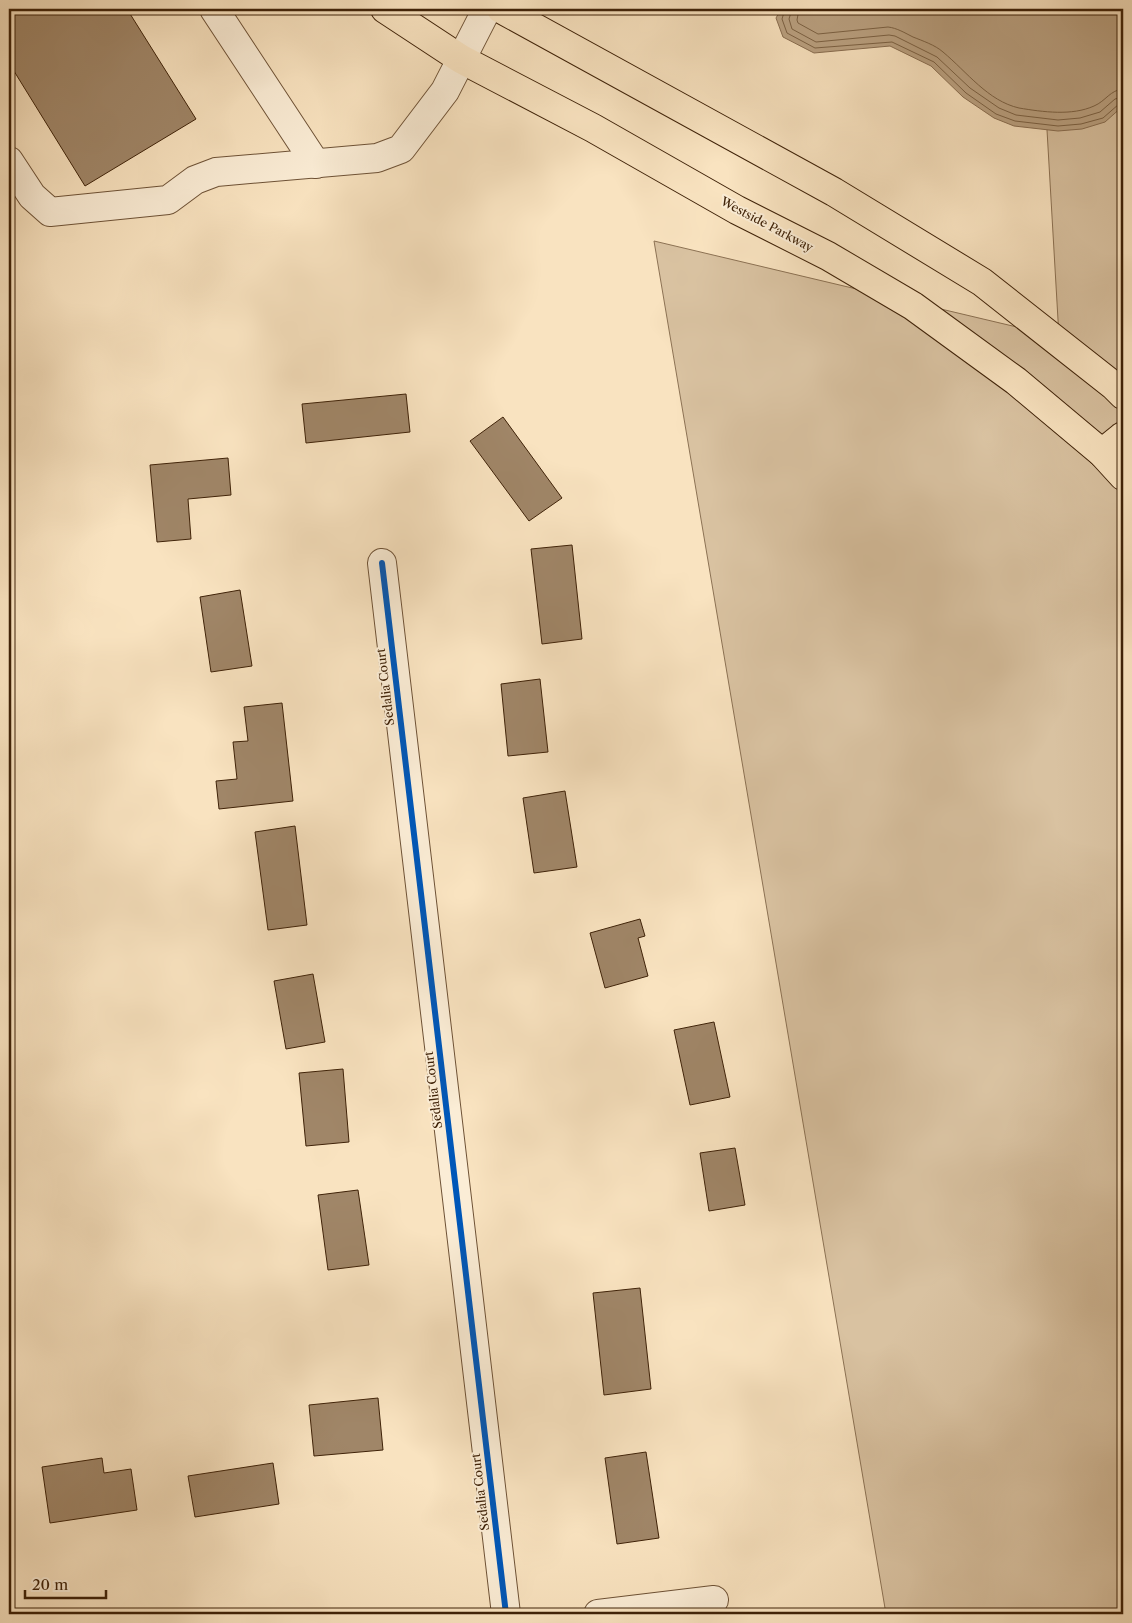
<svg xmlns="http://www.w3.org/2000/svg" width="1132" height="1623" viewBox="0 0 1132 1623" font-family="'Libre Caslon Text',serif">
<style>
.green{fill:#d9c2a1;stroke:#8c7254}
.water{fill:#baa181;stroke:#896e51}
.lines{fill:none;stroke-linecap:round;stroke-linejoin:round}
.shore{stroke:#7c6244;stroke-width:1}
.building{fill:#a08668;stroke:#3f2208}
.minor-casing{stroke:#6e5236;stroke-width:30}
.major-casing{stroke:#3f2208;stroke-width:30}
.minor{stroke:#fbedd6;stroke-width:28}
.major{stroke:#f9e3c0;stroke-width:28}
.cycleway-casing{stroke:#fbedd6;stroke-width:9}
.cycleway{stroke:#0057b8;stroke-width:6}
.labels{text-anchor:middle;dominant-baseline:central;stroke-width:4;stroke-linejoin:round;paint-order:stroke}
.street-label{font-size:12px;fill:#3f2208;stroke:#fbedd6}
</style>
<rect width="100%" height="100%" fill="#f9e3c0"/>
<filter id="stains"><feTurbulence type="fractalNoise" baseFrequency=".004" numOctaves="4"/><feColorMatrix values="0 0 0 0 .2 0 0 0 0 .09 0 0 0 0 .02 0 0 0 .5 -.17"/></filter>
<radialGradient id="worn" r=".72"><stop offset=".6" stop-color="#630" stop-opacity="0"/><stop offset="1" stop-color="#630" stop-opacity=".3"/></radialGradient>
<path class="green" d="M1040,9H1123V1614H886L654,241L1059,337Z"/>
<path class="water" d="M781,9H1123V106L1105,122L1082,129L1058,131L1014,126L994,118L963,97L931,66L890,46L814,53L783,37L776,18Z"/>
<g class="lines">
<g class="shore">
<path d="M785,9L782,19L787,33L815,48L892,42L934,62L966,93L996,114L1015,121L1058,126L1081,124L1103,118L1119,104L1123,103"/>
<path d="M792,9L789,19L792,29L816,42L889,35L895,36L937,57L970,88L999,108L1016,115L1058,120L1080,118L1100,112L1115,99L1123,97"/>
<path d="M799,9L797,20L798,23L818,34L888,27C897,28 905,33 913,37C923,41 935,45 943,52C967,72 988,101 1019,108C1043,112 1072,116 1094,106C1106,101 1110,90 1123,89"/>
</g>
</g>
<g class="building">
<path d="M9,9H127L196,119L85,186L9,63Z"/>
<path d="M406,394L410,432L306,443L302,404Z"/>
<path d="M503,417L562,498L529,521L470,441Z"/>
<path d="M228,458L231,495L188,499L191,539L157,542L150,465Z"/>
<path d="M572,545L582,639L542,644L531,549Z"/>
<path d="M240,590L252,666L211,672L200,597Z"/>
<path d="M540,679L548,752L508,756L501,684Z"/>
<path d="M282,703L293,801L219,809L216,781L237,779L233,742L248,741L244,707Z"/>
<path d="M565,791L577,867L534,873L523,798Z"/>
<path d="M295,826L307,925L268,930L255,832Z"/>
<path d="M640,919L645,936L638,938L648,976L605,988L590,933Z"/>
<path d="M313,974L325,1042L286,1049L274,981Z"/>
<path d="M714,1022L730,1097L690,1105L674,1030Z"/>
<path d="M343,1069L349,1142L306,1146L299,1073Z"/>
<path d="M735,1148L745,1205L709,1211L700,1153Z"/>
<path d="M358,1190L369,1265L328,1270L318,1195Z"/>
<path d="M640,1288L651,1389L604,1395L593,1293Z"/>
<path d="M378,1398L383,1450L314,1456L309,1405Z"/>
<path d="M646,1452L659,1538L617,1544L605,1458Z"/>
<path d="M102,1458L104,1473L131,1469L137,1510L50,1523L42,1467Z"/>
<path d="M273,1463L279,1504L195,1517L188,1476Z"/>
</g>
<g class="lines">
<defs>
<g id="minor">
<path d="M214,9L316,164"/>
<path d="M9,161L32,196L50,212L168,200L195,180L216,172L377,158L401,149L445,91L487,9"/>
<path d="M382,563L506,1614"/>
<path d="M598,1614L714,1600"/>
</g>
<g id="major">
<path d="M385,9L461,59L593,128L737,210L828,256L913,306L1016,381L1102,453L1123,476"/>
<path d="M501,9L834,192L982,282L1114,386L1123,395"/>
<path d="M1102,453L1123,436"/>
</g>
</defs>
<use href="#minor" class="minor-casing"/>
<use href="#major" class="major-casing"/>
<use href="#minor" class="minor"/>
<use href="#major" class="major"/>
<defs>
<path id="cycleway" d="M382,563L506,1614"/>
</defs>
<use href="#cycleway" class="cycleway-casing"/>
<use href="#cycleway" class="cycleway"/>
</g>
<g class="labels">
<g class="street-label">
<text transform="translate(767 224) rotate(28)">Westside Parkway</text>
<text transform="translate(385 687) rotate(-97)">Sedalia Court</text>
<text transform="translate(433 1090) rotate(-97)">Sedalia Court</text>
<text transform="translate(480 1492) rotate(-97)">Sedalia Court</text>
</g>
</g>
<rect width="1132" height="1623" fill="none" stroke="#f9e3c0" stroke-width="30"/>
<rect x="10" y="10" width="1112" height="1603" fill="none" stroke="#3f2208" stroke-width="2.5"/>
<rect x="15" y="15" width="1102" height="1593" fill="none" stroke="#3f2208"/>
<path d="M25 1590v8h81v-8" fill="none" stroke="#3f2208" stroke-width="2.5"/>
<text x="32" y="1590" font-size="15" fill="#3f2208" stroke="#fbedd6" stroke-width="4" paint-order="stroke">20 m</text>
<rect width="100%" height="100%" filter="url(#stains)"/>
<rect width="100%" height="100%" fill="url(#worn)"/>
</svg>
